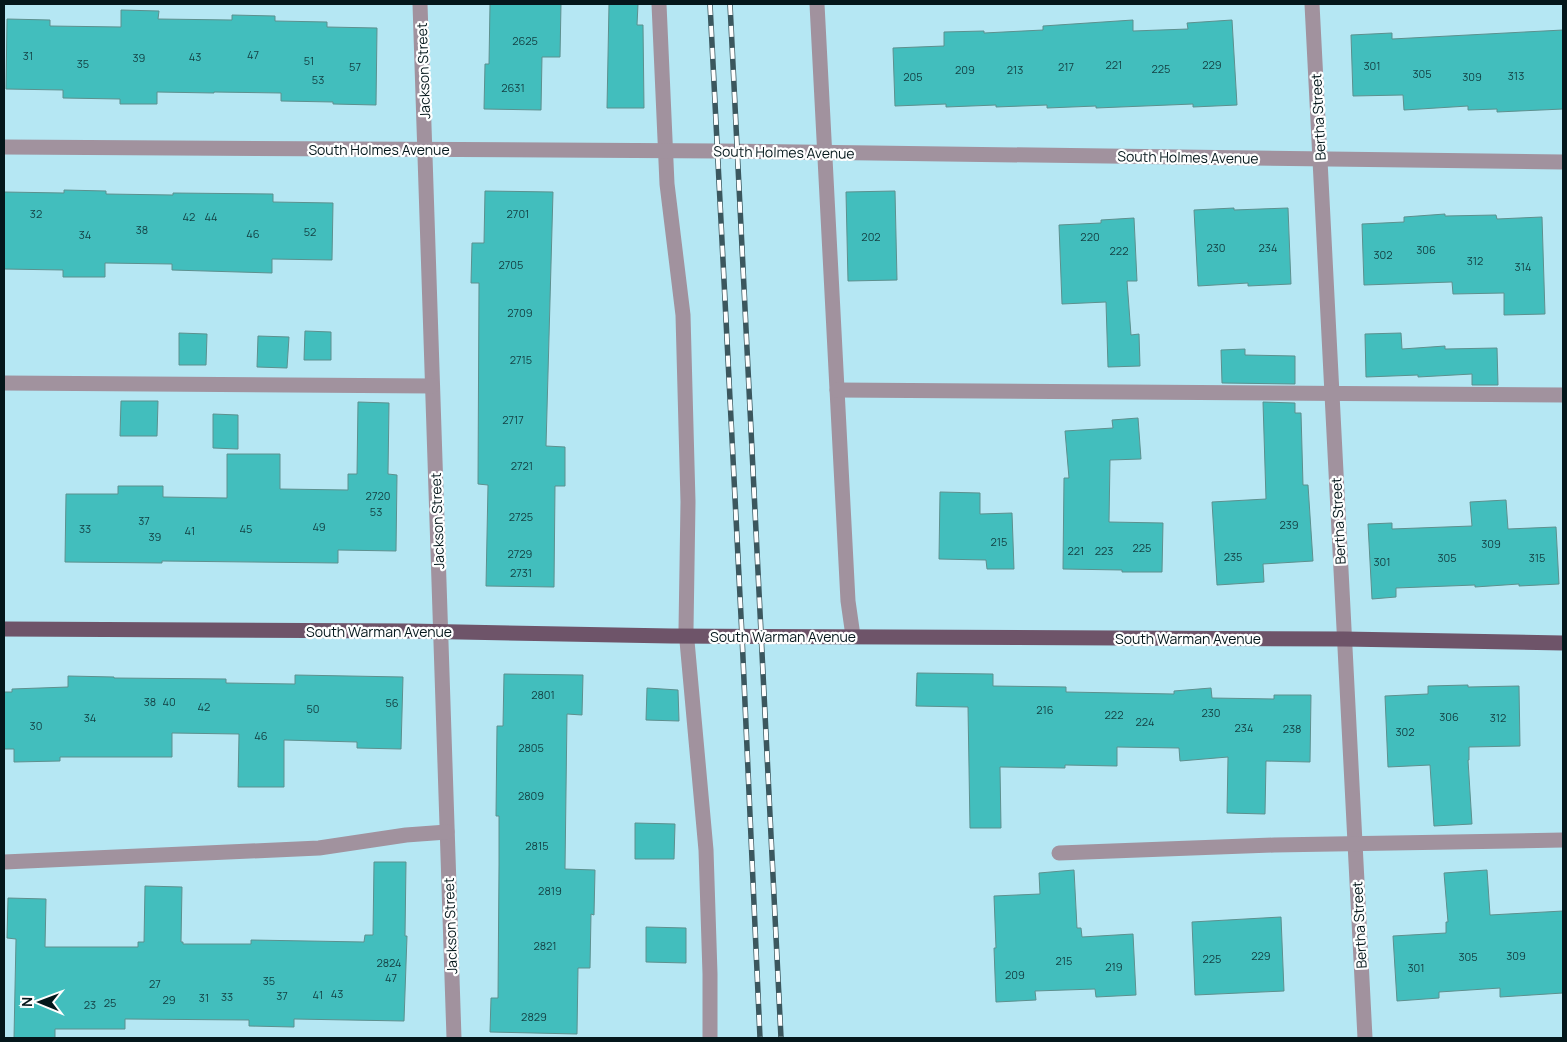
<svg xmlns="http://www.w3.org/2000/svg" width="1567" height="1042" viewBox="0 0 1567 1042" font-family="Manrope,sans-serif">
<style>
.building{fill:#42bebd;stroke:#5d908e}
.lines{fill:none;stroke-linecap:round;stroke-linejoin:round}
.minor{stroke:#a1929e;stroke-width:15}
.major{stroke:#6e5469;stroke-width:15}
.rail-casing{stroke:#3b575e;stroke-width:5.5}
.rail{stroke:#fefefe;stroke-width:4;stroke-dasharray:11;stroke-linecap:butt}
.labels{text-anchor:middle;dominant-baseline:central;stroke-width:4.5;stroke-linejoin:round;paint-order:stroke}
.number-label{font-size:11px;fill:#144144}
.street-label{font-size:14px;fill:#04171b;stroke:#fefefe}
</style>
<rect width="100%" height="100%" fill="#b5e7f3"/>
<g class="building">
<path d="M490,4H561L560,57H542L541,110L484,109L485,64H489Z"/>
<path d="M609,4H638L637,25H643L644,108H607Z"/>
<path d="M121,10L159,11L158,19L232,20V15L275,16V21L327,22V27L377,28L376,105L333,104V102L281,101V93L214,92V93L157,92V104H120V99L63,98V90L6,89L7,19L50,20V26L121,27Z"/>
<path d="M1133,20V31L1188,29L1187,23L1232,20L1237,105L1193,107V104L1096,108V106L1047,108V105L996,107V105L946,107V104L895,106L893,48L944,46V32L984,31V33L1043,30V26Z"/>
<path d="M1563,30V109L1497,112V109L1468,110V106L1404,110L1403,95L1353,96L1351,35L1392,33V39Z"/>
<path d="M64,190L106,191V194L173,195V193L273,194V202L333,203L332,260L272,259V273L172,270V264L105,263V277H63V270L4,269V192L64,193Z"/>
<path d="M485,191L553,192L546,446L565,447V486H555L554,587L486,586L488,485L478,484L479,283H471L472,243H484Z"/>
<path d="M895,191L897,280L848,281L846,192Z"/>
<path d="M1234,208V210L1288,208L1291,284L1248,286V283L1198,286L1194,210Z"/>
<path d="M1445,214V216L1496,215L1497,219L1542,217L1545,314L1504,315V293L1453,294L1452,282L1364,285L1362,224L1404,222V217Z"/>
<path d="M1134,218L1137,281H1127L1131,335L1139,334L1140,366L1108,367L1106,302L1062,304L1059,225L1101,223V220Z"/>
<path d="M305,331L331,332V360H304Z"/>
<path d="M179,333L207,334L206,365H179Z"/>
<path d="M1401,333L1402,349L1445,346V349L1497,348L1498,385H1472V374L1418,377V375L1366,377L1365,334Z"/>
<path d="M258,336L289,337L287,368L257,367Z"/>
<path d="M1245,349V355L1295,356V384L1222,383L1221,350Z"/>
<path d="M121,401H158L157,436H120Z"/>
<path d="M358,402L389,403L388,474L397,475L396,551L338,550V563L162,561V563L65,562L66,494H118V486H163V497L227,498V454H280V489L348,490V474H357Z"/>
<path d="M1263,402L1295,403V413H1301L1303,485H1308L1313,561L1263,564L1264,582L1217,585L1212,502L1266,499Z"/>
<path d="M213,414L238,415V449L213,448Z"/>
<path d="M1138,418L1141,459L1110,460L1109,522L1163,523L1162,572H1122V570L1063,569L1064,478H1069L1065,431L1113,428L1112,420Z"/>
<path d="M940,492L980,493V514L1012,513L1014,569H987L986,560L939,559Z"/>
<path d="M1506,500L1508,529L1556,527L1559,584L1519,586V584L1475,587V585L1396,588V597L1372,599L1368,524L1392,523V529L1472,526L1470,502Z"/>
<path d="M917,673L993,674V686L1066,687V692L1174,694V691L1211,688L1212,698L1274,699V695H1311L1310,762L1266,761L1265,814L1227,813L1228,757L1180,761L1179,748L1117,747V766L1065,765V768L1000,767L1001,828H970L968,707L916,706Z"/>
<path d="M504,674L583,675L582,715L567,714L565,869L595,870L594,915L591,914L590,968H578L577,1034L490,1032L491,998H498L499,865V816H496L497,726H503Z"/>
<path d="M295,675L403,677L401,749L357,748V742L284,740V787H238L239,734L172,733V757H60V761L14,762V749H4V692H12V689L68,687V676L114,677V678L226,679V683L295,684Z"/>
<path d="M1468,685V687L1519,686L1520,746L1469,747V760H1468L1472,824L1434,826L1430,765L1388,767L1385,696L1428,694V686Z"/>
<path d="M647,688L678,690L679,721L646,720Z"/>
<path d="M635,823L675,824L674,859H635Z"/>
<path d="M374,862H406L405,936H407L404,1021L294,1019V1027L249,1026V1020L125,1019V1029H55V1038H14L16,939L7,938L8,898L46,899L45,947H138V942H144L145,886L182,887L181,942H183V944H251V940L364,942L365,935H373Z"/>
<path d="M1074,870L1077,928H1081L1082,937L1133,934L1136,995L1096,997L1095,989L1035,991L1036,1000L996,1002L994,948H996L994,896L1040,894L1039,873Z"/>
<path d="M1487,870L1490,915L1563,911V993L1500,997V988L1439,992V998L1397,1001L1393,936L1446,933V922H1448L1444,873Z"/>
<path d="M1281,917L1284,991L1195,995L1192,922Z"/>
<path d="M646,927L686,928V963L646,962Z"/>
</g>
<g class="lines">
<g class="minor">
<path d="M420,4L454,1038"/>
<path d="M659,4L667,184L683,315L688,502L686,630L706,850L710,974V1038"/>
<path d="M817,4L848,601L853,636"/>
<path d="M1312,4L1365,1038"/>
<path d="M4,147L719,151L1563,162"/>
<path d="M4,383L432,386"/>
<path d="M837,390L1563,395"/>
<path d="M1059,853L1274,845L1563,840"/>
<path d="M4,862L319,848L406,835L447,832"/>
</g>
<path class="major" d="M4,629L410,631L671,636L1344,639L1563,643"/>
<defs>
<g id="rail">
<path d="M710,4L742,636L760,1038"/>
<path d="M730,4L781,1038"/>
</g>
</defs>
<use href="#rail" class="rail-casing"/>
<use href="#rail" class="rail"/>
</g>
<g class="labels">
<g class="number-label">
<text x="525" y="40">2625</text>
<text x="253" y="54">47</text>
<text x="28" y="55">31</text>
<text x="195" y="56">43</text>
<text x="139" y="57">39</text>
<text x="309" y="60">51</text>
<text x="83" y="63">35</text>
<text x="1114" y="64">221</text>
<text x="1212" y="64">229</text>
<text x="1372" y="65">301</text>
<text x="355" y="66">57</text>
<text x="1066" y="66">217</text>
<text x="1161" y="68">225</text>
<text x="965" y="69">209</text>
<text x="1015" y="69">213</text>
<text x="1422" y="73">305</text>
<text x="1516" y="75">313</text>
<text x="913" y="76">205</text>
<text x="1472" y="76">309</text>
<text x="318" y="79">53</text>
<text x="513" y="87">2631</text>
<text x="36" y="213">32</text>
<text x="518" y="213">2701</text>
<text x="189" y="216">42</text>
<text x="211" y="216">44</text>
<text x="142" y="229">38</text>
<text x="310" y="231">52</text>
<text x="253" y="233">46</text>
<text x="85" y="234">34</text>
<text x="871" y="236">202</text>
<text x="1090" y="236">220</text>
<text x="1216" y="247">230</text>
<text x="1268" y="247">234</text>
<text x="1426" y="249">306</text>
<text x="1119" y="250">222</text>
<text x="1383" y="254">302</text>
<text x="1475" y="260">312</text>
<text x="511" y="264">2705</text>
<text x="1523" y="266">314</text>
<text x="520" y="312">2709</text>
<text x="521" y="359">2715</text>
<text x="513" y="419">2717</text>
<text x="522" y="465">2721</text>
<text x="378" y="495">2720</text>
<text x="376" y="511">53</text>
<text x="521" y="516">2725</text>
<text x="144" y="520">37</text>
<text x="1289" y="524">239</text>
<text x="319" y="526">49</text>
<text x="85" y="528">33</text>
<text x="246" y="528">45</text>
<text x="190" y="530">41</text>
<text x="155" y="536">39</text>
<text x="999" y="541">215</text>
<text x="1491" y="543">309</text>
<text x="1142" y="547">225</text>
<text x="1076" y="550">221</text>
<text x="1104" y="550">223</text>
<text x="520" y="553">2729</text>
<text x="1233" y="556">235</text>
<text x="1447" y="557">305</text>
<text x="1537" y="557">315</text>
<text x="1382" y="561">301</text>
<text x="521" y="572">2731</text>
<text x="543" y="694">2801</text>
<text x="150" y="701">38</text>
<text x="169" y="701">40</text>
<text x="392" y="702">56</text>
<text x="204" y="706">42</text>
<text x="313" y="708">50</text>
<text x="1045" y="709">216</text>
<text x="1211" y="712">230</text>
<text x="1114" y="714">222</text>
<text x="1449" y="716">306</text>
<text x="90" y="717">34</text>
<text x="1498" y="717">312</text>
<text x="1145" y="721">224</text>
<text x="36" y="725">30</text>
<text x="1244" y="727">234</text>
<text x="1292" y="728">238</text>
<text x="1405" y="731">302</text>
<text x="261" y="735">46</text>
<text x="531" y="747">2805</text>
<text x="531" y="795">2809</text>
<text x="537" y="845">2815</text>
<text x="550" y="890">2819</text>
<text x="545" y="945">2821</text>
<text x="1261" y="955">229</text>
<text x="1516" y="955">309</text>
<text x="1468" y="956">305</text>
<text x="1212" y="958">225</text>
<text x="1064" y="960">215</text>
<text x="389" y="962">2824</text>
<text x="1114" y="966">219</text>
<text x="1416" y="967">301</text>
<text x="1015" y="974">209</text>
<text x="391" y="977">47</text>
<text x="269" y="980">35</text>
<text x="155" y="983">27</text>
<text x="337" y="993">43</text>
<text x="318" y="994">41</text>
<text x="282" y="995">37</text>
<text x="227" y="996">33</text>
<text x="204" y="997">31</text>
<text x="169" y="999">29</text>
<text x="110" y="1002">25</text>
<text x="90" y="1004">23</text>
<text x="534" y="1016">2829</text>
</g>
<g class="street-label">
<text transform="translate(423 71) rotate(-92)">Jackson Street</text>
<text transform="translate(1318 117) rotate(-93)">Bertha Street</text>
<text x="379" y="149">South Holmes Avenue</text>
<text transform="translate(784 152) rotate(1)">South Holmes Avenue</text>
<text transform="translate(1188 157) rotate(1)">South Holmes Avenue</text>
<text transform="translate(437 521) rotate(-92)">Jackson Street</text>
<text transform="translate(1338 521) rotate(-93)">Bertha Street</text>
<text x="379" y="631">South Warman Avenue</text>
<text x="783" y="636">South Warman Avenue</text>
<text x="1188" y="638">South Warman Avenue</text>
<text transform="translate(1359 925) rotate(-93)">Bertha Street</text>
<text transform="translate(450 926) rotate(-92)">Jackson Street</text>
</g>
</g>
<rect width="1567" height="1042" fill="none" stroke="#04171b" stroke-width="10"/>
<g transform="translate(40 1002) rotate(271)" stroke="#fefefe" stroke-width="4" paint-order="stroke">
<path d="M0-4L9 19L0 12L-9 19Z" fill="#04171b"/>
<text y="-8" font-size="14" font-weight="bold" text-anchor="middle" fill="#04171b">N</text>
</g>
</svg>
